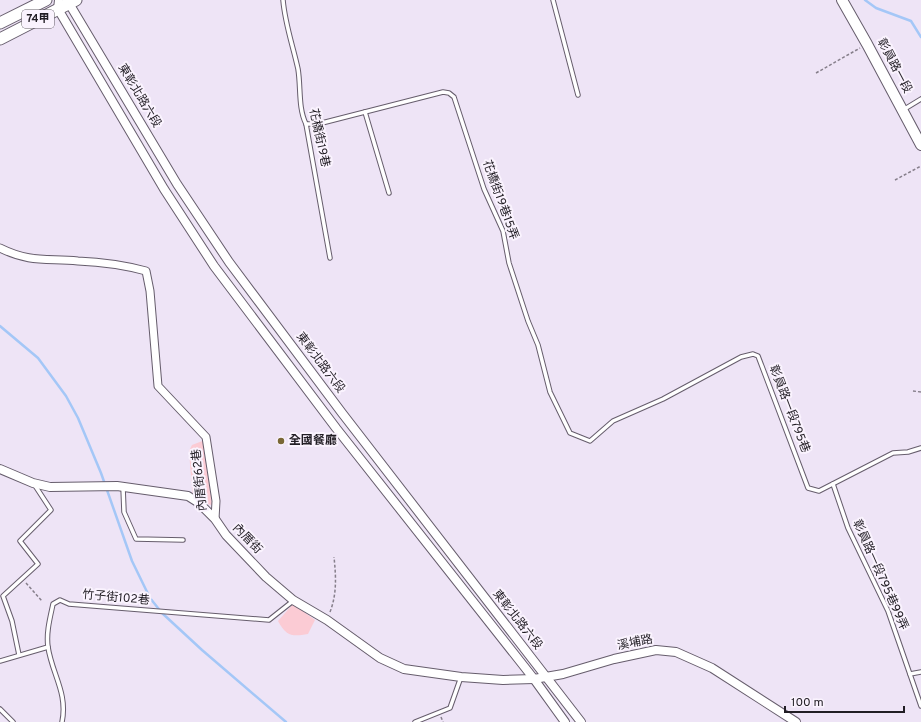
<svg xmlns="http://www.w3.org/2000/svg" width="921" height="722" viewBox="0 0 921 722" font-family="Overpass,'Noto Sans TC',sans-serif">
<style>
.green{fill:#fbcbd4}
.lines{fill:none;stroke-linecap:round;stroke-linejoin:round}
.stream{stroke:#a4c7f7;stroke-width:2.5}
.service-casing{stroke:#665d6c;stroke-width:5.5}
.minor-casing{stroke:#665d6c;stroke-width:9}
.tertiary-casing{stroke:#665d6c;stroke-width:10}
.secondary-casing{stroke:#665d6c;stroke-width:12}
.primary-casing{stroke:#665d6c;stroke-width:13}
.path{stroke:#867f8b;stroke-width:1.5;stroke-dasharray:3 2;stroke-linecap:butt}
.service{stroke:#fff;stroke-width:3.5}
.minor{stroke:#fff;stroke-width:7}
.tertiary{stroke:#fff;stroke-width:8}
.secondary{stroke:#fff;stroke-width:10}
.primary{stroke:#fff;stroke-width:11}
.poi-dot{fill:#796735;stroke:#faf3fe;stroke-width:1.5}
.labels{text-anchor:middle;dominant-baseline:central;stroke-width:4;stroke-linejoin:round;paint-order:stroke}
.shield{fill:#faf3fe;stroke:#625d65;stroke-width:1}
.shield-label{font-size:11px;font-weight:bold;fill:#211d24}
.street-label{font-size:12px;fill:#211d24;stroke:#faf3fe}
.poi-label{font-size:12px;font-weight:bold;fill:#211d24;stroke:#faf3fe;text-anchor:start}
</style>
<rect width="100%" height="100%" fill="#eee4f6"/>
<g class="green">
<path d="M205,440L212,505L193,501L189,451L192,445Z"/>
<path d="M293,604L315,620L308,634C292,637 286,636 278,621Z"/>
</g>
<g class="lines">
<g class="stream">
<path d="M865,0L876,8L911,21L921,37"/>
<path d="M0,326L38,358L66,396L78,418L101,473L132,561L150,598L162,613L202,650L286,722"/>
</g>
<defs>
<g id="service">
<path d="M283,0C285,24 293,46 298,69C301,87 298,108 306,124L330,258"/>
<path d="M553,0L578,95"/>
<path d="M903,110L921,99"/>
<path d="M365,112L389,193"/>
<path d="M306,124H318L443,92L449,93L454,97L484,189L503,231L509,263L528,321L538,345L550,392L570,433L590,441L613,421L663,399L741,357L753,354L758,356L808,488L819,491L893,453L908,452L921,448"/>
<path d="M833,484L848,528L888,611L921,706"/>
<path d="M123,487L124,512L136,539L183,540"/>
<path d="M19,655L12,621L3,596L38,564L20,541L51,510L34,484"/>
<path d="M0,661L48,647"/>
<path d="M910,674L921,672"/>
<path d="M0,709L13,722"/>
<path d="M62,722C68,693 52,674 48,647C46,633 50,618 53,604L60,600L69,604L269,620L293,601"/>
<path d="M415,722L450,708L461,677"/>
</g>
<path id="minor" d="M0,248C30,263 47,258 78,261C101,262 124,265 146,271L150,291L158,386L206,437L216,501L215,519"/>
<g id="tertiary">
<path d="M59,0L58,9L164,189L214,266L336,428L534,679L565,722"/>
<path d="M67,0L177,184L229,262L342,413L581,722"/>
<path d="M0,469L33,483L50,487L117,486L188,496L199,503L215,519L226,535L266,577L293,600L327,620L380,658L404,669L461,677L503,680L534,679L563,674L614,659L656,650L676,652L712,668L796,722"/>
</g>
<path id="secondary" d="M842,0L867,44L921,145"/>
<g id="primary">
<path d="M0,23L46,0"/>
<path d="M0,39L76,0"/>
</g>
</defs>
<use href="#service" class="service-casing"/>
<use href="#minor" class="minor-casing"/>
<use href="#tertiary" class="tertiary-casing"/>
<use href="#secondary" class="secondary-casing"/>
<use href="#primary" class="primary-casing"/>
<g class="path">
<path d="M816,73L860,48"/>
<path d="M895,180L921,166"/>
<path d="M913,391L921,392"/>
<path d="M26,583L42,601"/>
<path d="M330,612C337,594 336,576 334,557"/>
<path d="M441,717L443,722"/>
</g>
<use href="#service" class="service"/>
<use href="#minor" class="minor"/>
<use href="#tertiary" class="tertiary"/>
<use href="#secondary" class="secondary"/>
<use href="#primary" class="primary"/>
</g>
<circle class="poi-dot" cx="281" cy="441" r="4"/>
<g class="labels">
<rect class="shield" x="22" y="10" width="32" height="18" rx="3"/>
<g class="shield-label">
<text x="38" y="19">74甲</text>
</g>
<g class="street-label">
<text transform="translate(894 66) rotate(62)">彰員路一段</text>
<text transform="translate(139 96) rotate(59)">東彰北路六段</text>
<text transform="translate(319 138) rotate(78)">花橋街19巷</text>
<text transform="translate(500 200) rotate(70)">花橋街19巷15弄</text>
<text transform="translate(320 363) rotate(53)">東彰北路六段</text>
<text transform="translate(789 409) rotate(69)">彰員路一段795巷</text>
<text transform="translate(200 480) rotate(-96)">內厝街62巷</text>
<text transform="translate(247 539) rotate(46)">內厝街</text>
<text transform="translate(880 575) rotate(66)">彰員路一段795巷99弄</text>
<text transform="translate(116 598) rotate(5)">竹子街102巷</text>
<text transform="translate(517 620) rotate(52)">東彰北路六段</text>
<text transform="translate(635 643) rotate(-11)">溪埔路</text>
</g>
<g class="poi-label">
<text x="289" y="441">全國餐廳</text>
</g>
</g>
<path d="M785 706v6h119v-6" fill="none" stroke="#211d24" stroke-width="2"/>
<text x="791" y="706" font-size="12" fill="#211d24" stroke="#faf3fe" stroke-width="3" paint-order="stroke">100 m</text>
</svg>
